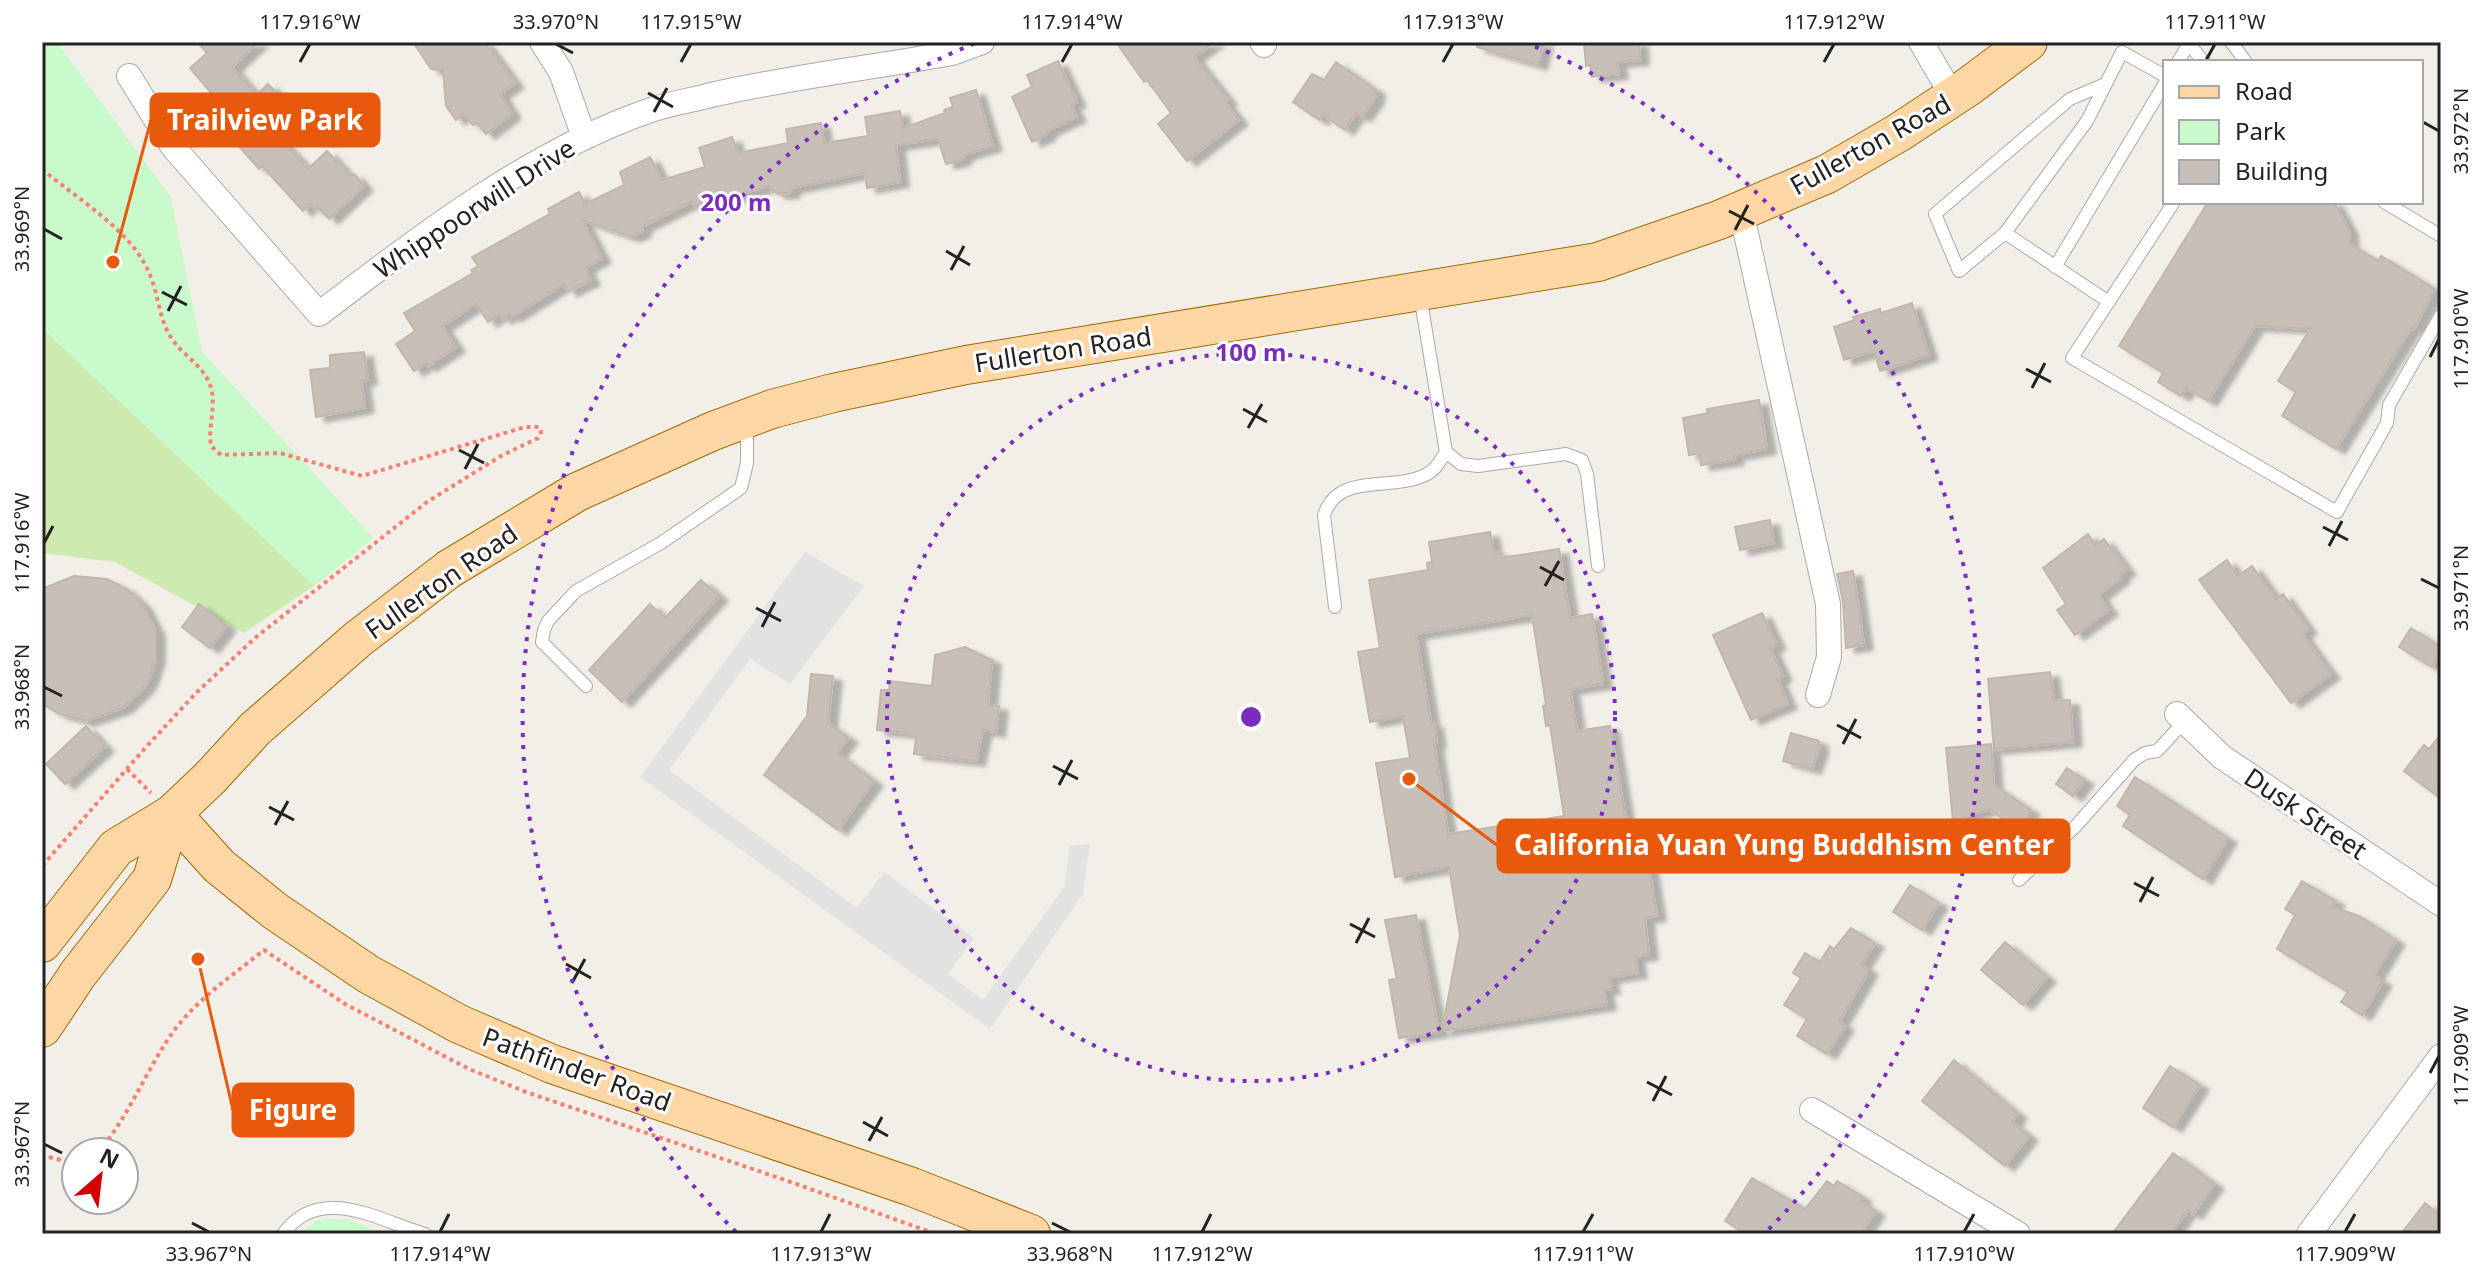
<svg xmlns="http://www.w3.org/2000/svg" width="2483" height="1276" viewBox="0 0 2483 1276" font-family="'Noto Sans',sans-serif">
<style>
.grass{fill:#cdebb0}
.park{fill:#c8facc}
.parking{fill:#e2e2e2}
.building{fill:#c7bfb8;stroke:#c4b6ab;stroke-width:2;fill-rule:evenodd;filter:url(#shadow)}
.lines{fill:none;stroke-linecap:round;stroke-linejoin:round}
.service-casing{stroke:#a9a9a9;stroke-width:14}
.minor-casing{stroke:#a9a9a9;stroke-width:26}
.primary-casing{stroke:#a06b00;stroke-width:40}
.path{stroke:#fa8072;stroke-width:4;stroke-dasharray:4 4;stroke-linecap:butt}
.service{stroke:#fff;stroke-width:12}
.minor{stroke:#fff;stroke-width:24}
.primary{stroke:#fcd6a4;stroke-width:38}
.ticks{fill:none;stroke:#222;stroke-width:3}
.ring{fill:none;stroke:#7b2cbf;stroke-width:4;stroke-dasharray:4 8}
.labels{text-anchor:middle;dominant-baseline:central;stroke-width:6;stroke-linejoin:round;paint-order:stroke}
.street-label{font-size:26px;fill:#222;stroke:#fff}
.centre{fill:#7b2cbf;stroke:#fff;stroke-width:4}
.ring-label{font-size:24px;text-anchor:middle;font-weight:bold;fill:#7b2cbf;stroke:#fff;stroke-width:6;stroke-linejoin:round;paint-order:stroke}
.leader{fill:none;stroke:#e8590c;stroke-width:3}
.callout-dot{fill:#e8590c;stroke:#fff;stroke-width:3}
.callout{fill:#e8590c;stroke:#e8590c;stroke-width:3}
.callout-label{font-size:28px;text-anchor:middle;font-weight:bold;fill:#fff}
.neatline{fill:none;stroke:#222;stroke-width:3}
.ticks-label{font-size:20px;text-anchor:middle;fill:#222}
</style>
<defs>
<filter id="shadow"><feDropShadow dx="9" dy="5" stdDeviation="2" flood-color="#0004"/></filter>
</defs>
<rect width="100%" height="100%" fill="#f2efe9"/>
<path class="grass" d="M42,42H56L170,196L202,352L373,538L314,586L244,633L115,562L42,553Z"/>
<g class="park">
<path d="M42,42H56L170,196L202,352L373,538L314,586L42,328Z"/>
<path d="M345,1219L387,1234H299L318,1220Z"/>
</g>
<path class="parking" d="M805,552L864,586L790,684L750,659L669,770L857,908L884,872L974,938L948,974L983,1000L1064,887L1070,846L1090,844L1083,894L990,1029L640,777Z"/>
<g class="building">
<path d="M197,42H259L232,67L256,95L268,84L287,104L294,97L309,112L282,141L308,169L327,151L349,175H355L364,186L329,219L318,207L316,210L310,204L303,211L262,166L259,169L236,143L246,134L190,68L207,53Z"/>
<path d="M413,42H484L515,83L500,94L512,114L486,134L477,123L473,125L463,114L456,120L446,106L443,70L431,69Z"/>
<path d="M1116,42H1214L1194,57L1228,100L1225,102L1239,120L1187,161L1158,124L1171,113L1147,80L1144,82Z"/>
<path d="M1478,42H1544L1538,65L1477,47Z"/>
<path d="M1584,42H1639L1640,60L1617,62L1619,74L1592,77L1590,65L1586,66Z"/>
<path d="M1058,61L1077,102L1071,105L1077,117L1049,130L1045,136L1032,142L1012,97L1032,87L1027,75Z"/>
<path d="M1336,62L1377,91L1374,95L1376,97L1362,117L1356,113L1345,130L1323,115L1319,120L1293,102L1312,74L1324,80Z"/>
<path d="M976,90L993,146L966,154L961,160L946,164L938,139L896,145L900,182L867,188L865,173L792,188L790,193L778,194L768,186L708,205L707,202L694,206L693,201L643,226L642,232L631,237L582,220L602,258L585,268L591,280L568,292L564,284L512,317L510,314L503,319L500,314L488,322L476,304L442,326L456,347L428,366L426,363L414,371L396,344L415,331L404,313L473,273L471,270L478,266L472,257L550,214L548,209L579,192L585,204L624,185L620,172L650,157L662,180L705,167L699,148L732,137L738,153L788,143L786,129L821,123L824,143L868,136L865,117L900,111L903,128L945,113L944,110L953,107L950,98Z"/>
<path d="M2208,202H2334L2349,230L2350,244L2378,261L2381,256L2435,289L2414,329L2412,327L2336,449L2282,416L2296,392L2278,381L2310,329L2255,326L2208,401L2186,388L2181,396L2158,382L2163,373L2119,346Z"/>
<path d="M1912,303L1929,355L1880,371L1874,351L1844,360L1834,327L1855,320L1853,317L1880,309L1881,313Z"/>
<path d="M364,352L368,380L361,381L365,408L316,417L310,370L330,368V355Z"/>
<path d="M1759,400L1767,449L1734,455L1735,460L1701,465L1700,453L1689,455L1683,418L1708,413L1707,409Z"/>
<path d="M1770,520L1774,543L1740,550L1735,527Z"/>
<path d="M1490,532L1494,552L1499,551L1501,558L1559,549L1570,618L1592,614L1603,684L1570,689L1577,731L1610,726L1627,827L1642,824L1657,916L1645,918L1649,955L1635,957L1638,973L1609,978L1611,989L1604,990L1607,1005L1442,1031L1460,935L1449,867L1395,877L1376,763L1410,758L1403,716L1370,722L1358,652L1380,648L1369,580L1428,570L1427,563L1432,562L1429,542ZM1532,615L1546,705L1543,706L1546,726L1550,725L1564,816L1448,834L1434,743H1437L1434,723L1431,724L1416,634Z"/>
<path d="M2088,534L2096,545L2104,539L2127,570L2119,575L2121,578L2100,594V597L2109,610L2075,635L2057,610L2066,604L2043,568Z"/>
<path d="M2227,560L2238,576L2252,566L2276,599L2283,594L2308,629L2302,634L2331,674L2291,703L2199,580Z"/>
<path d="M1853,571L1864,645L1846,648L1843,601L1837,574Z"/>
<path d="M74,576L107,579L127,589L143,605L156,631V658L149,680L142,690L123,708L86,721L60,714L42,704V589Z"/>
<path d="M701,580L719,596L622,702L589,670L650,604L665,618Z"/>
<path d="M199,604L227,626L210,648L182,627Z"/>
<path d="M1762,613L1777,645L1770,648L1783,676L1777,679L1788,704L1751,720L1713,635Z"/>
<path d="M2411,628L2441,647L2432,667L2399,647Z"/>
<path d="M965,647L992,660L988,705L999,706L996,732L983,730L976,761L914,754L916,737L909,736V733L877,730L881,690H889L890,681L932,686L935,655Z"/>
<path d="M2050,672L2054,701L2070,700L2073,742L1994,749L1988,679Z"/>
<path d="M811,674L833,676L828,723L849,738L837,753L874,781L838,830L764,775L807,716Z"/>
<path d="M86,726L105,747L65,784L46,764Z"/>
<path d="M1791,733L1819,741L1818,746L1820,747L1812,769L1783,761Z"/>
<path d="M2441,734V799L2404,771L2424,745L2429,749Z"/>
<path d="M1991,744L1994,785L2031,810L2018,829L1989,809L1953,821L1946,748Z"/>
<path d="M2067,768L2085,780L2073,796L2056,784Z"/>
<path d="M2135,777L2228,838L2203,879L2123,826L2130,815L2117,806Z"/>
<path d="M2302,881L2336,901L2332,907L2359,916L2396,940L2374,976L2383,981L2362,1015L2341,1002L2348,992L2277,949L2295,915L2285,909Z"/>
<path d="M1910,885L1939,903L1922,930L1893,912Z"/>
<path d="M1416,915L1439,1032L1399,1038L1389,980L1397,979L1385,920Z"/>
<path d="M1851,928L1875,943L1861,965L1868,969L1867,974L1839,1022L1845,1026L1827,1054L1797,1036L1807,1019L1784,1005L1801,978L1793,973L1805,953L1820,962L1830,946L1834,949Z"/>
<path d="M2005,942L2047,977L2023,1005L1981,970Z"/>
<path d="M1954,1060L2018,1114L2012,1122L2029,1136L2005,1166L1922,1101Z"/>
<path d="M2170,1066L2200,1085L2173,1127L2143,1108Z"/>
<path d="M2173,1153L2215,1184L2193,1214L2188,1210L2170,1234H2112Z"/>
<path d="M1752,1178L1805,1209L1827,1181L1834,1186L1837,1181L1863,1197L1860,1201L1876,1211L1861,1234H1746L1725,1221Z"/>
<path d="M2425,1203L2441,1216V1234H2401Z"/>
</g>
<g class="lines">
<defs>
<g id="service">
<path d="M2187,42L2204,62"/>
<path d="M2231,42L2246,62"/>
<path d="M2178,62L2189,43"/>
<path d="M2103,85L2070,99L1935,214L1959,271L2005,233L2087,121L2122,52L2165,76"/>
<path d="M2174,202L2072,358L2337,512L2387,423L2389,405L2441,315"/>
<path d="M2384,202L2441,236"/>
<path d="M2005,233L2109,302"/>
<path d="M2055,267L2165,83"/>
<path d="M1420,295L1446,452L1461,464L1478,466L1566,454L1582,460L1587,474L1598,566"/>
<path d="M1335,607L1324,515C1339,471 1391,492 1425,475C1435,471 1440,461 1446,452"/>
<path d="M586,686L542,642L544,630L548,621L576,591L661,543L741,488L747,463V422"/>
<path d="M2019,880L2075,827L2134,760L2145,753L2157,751L2184,722"/>
<path d="M283,1234C319,1183 378,1220 425,1234"/>
</g>
<g id="minor">
<path d="M542,42L561,72L584,137"/>
<path d="M1262,42L1264,45"/>
<path d="M1921,42L1953,97"/>
<path d="M129,76L173,147L319,314C419,238 528,153 648,111C667,104 688,101 707,96C788,77 871,68 952,53L982,42"/>
<path d="M1741,211L1828,604L1829,657L1818,695"/>
<path d="M2177,714L2222,757L2441,904"/>
<path d="M1812,1110L2018,1234"/>
<path d="M2309,1234L2441,1056"/>
</g>
<g id="primary">
<path d="M172,814L219,866L275,911L368,974L459,1024L552,1064L912,1187L1031,1234"/>
<path d="M42,943L116,848L172,814L210,778L255,729L358,639L449,569L577,492L713,431L772,409L833,393L966,365L1598,262L1719,220L1827,174L1898,133L1968,87L2028,42"/>
<path d="M42,1028L78,974L152,879L172,814"/>
</g>
</defs>
<use href="#service" class="service-casing"/>
<use href="#minor" class="minor-casing"/>
<use href="#primary" class="primary-casing"/>
<g class="path">
<path d="M42,169C78,200 132,230 150,275C159,296 159,320 172,339C184,357 208,368 212,392C215,410 208,428 211,446L221,455L280,453L362,476L525,427H539L541,432L538,438L501,456L427,502L255,638L196,693L147,746L42,866"/>
<path d="M127,769L151,793"/>
<path d="M98,1152C129,1117 146,1070 173,1032C198,998 232,976 264,950L345,1004L469,1069L526,1092L788,1181L936,1234"/>
<path d="M49,1157L76,1164"/>
</g>
<use href="#service" class="service"/>
<use href="#minor" class="minor"/>
<use href="#primary" class="primary"/>
</g>
<path class="ticks" d="M556,44L573,53M300,62L310,44M681,62L691,44M1062,62L1072,44M1443,62L1453,44M1824,62L1834,44M2205,62L2215,44M648,93L673,107M654,112L667,88M2421,121L2439,131M1729,211L1754,224M44,229L62,239M1735,230L1748,205M946,251L970,265M951,270L964,246M162,292L187,305M168,311L181,286M2430,357L2439,339M2026,369L2051,382M2032,388L2045,363M1243,409L1267,422M1248,428L1262,404M459,450L484,463M465,469L478,444M2323,527L2348,540M44,543L53,526M2329,546L2342,521M1540,567L1564,580M2421,579L2439,588M1545,586L1559,561M756,608L781,621M762,627L775,602M44,687L62,696M1837,725L1861,738M1843,744L1856,719M1053,766L1078,779M1059,785L1072,760M269,807L294,820M275,825L288,801M2134,883L2159,896M2140,902L2153,877M1350,924L1375,937M1356,943L1369,918M566,964L591,978M572,983L585,959M2430,1073L2439,1056M1647,1082L1672,1095M1653,1101L1666,1076M863,1122L888,1136M869,1141L882,1117M44,1144L62,1153M192,1223L209,1232M1052,1223L1070,1232M440,1232L449,1214M821,1232L830,1214M1202,1232L1211,1214M1583,1232L1593,1214M1964,1232L1974,1214M2345,1232L2355,1214"/>
<g class="ring">
<circle cx="1251" cy="717" r="364"/>
<path d="M736 1232A728 728 0 0 1 978 42M1524 42A728 728 0 0 1 1766 1232"/>
</g>
<g class="labels">
<g class="street-label">
<text transform="translate(1870 144) rotate(-29)">Fullerton Road</text>
<text transform="translate(474 208) rotate(-33)">Whippoorwill Drive</text>
<text transform="translate(1063 349) rotate(-9)">Fullerton Road</text>
<text transform="translate(441 581) rotate(-35)">Fullerton Road</text>
<text transform="translate(2306 813) rotate(34)">Dusk Street</text>
<text transform="translate(577 1069) rotate(20)">Pathfinder Road</text>
</g>
</g>
<circle cx="1251" cy="717" r="12" class="centre"/>
<g class="ring-label">
<text x="736" y="211">200 m</text>
<text x="1251" y="361">100 m</text>
</g>
<path class="leader" d="M113 262L151 120M1409 779L1498 846M198 959L233 1110"/>
<g class="callout-dot">
<circle cx="113" cy="262" r="8"/>
<circle cx="1409" cy="779" r="8"/>
<circle cx="198" cy="959" r="8"/>
</g>
<g class="callout">
<rect x="151" y="94" width="228" height="52" rx="8"/>
<rect x="1498" y="820" width="571" height="52" rx="8"/>
<rect x="233" y="1084" width="120" height="52" rx="8"/>
</g>
<g class="callout-label">
<text x="265" y="130">Trailview Park</text>
<text x="1784" y="855">California Yuan Yung Buddhism Center</text>
<text x="293" y="1120">Figure</text>
</g>
<rect width="2483" height="1276" fill="none" stroke="#ffffff" stroke-width="88"/>
<rect x="2163" y="60" width="260" height="144" fill="#ffffff" stroke="#a7a7a7" stroke-width="2"/>
<rect x="2179" y="86" width="40" height="12" fill="#fcd6a4" stroke="#a7a7a7" stroke-width="2"/>
<text x="2235" y="100" font-size="24" fill="#222222">Road</text>
<rect x="2179" y="120" width="40" height="24" fill="#c8facc" stroke="#a7a7a7" stroke-width="2"/>
<text x="2235" y="140" font-size="24" fill="#222222">Park</text>
<rect x="2179" y="160" width="40" height="24" fill="#c7bfb8" stroke="#a7a7a7" stroke-width="2"/>
<text x="2235" y="180" font-size="24" fill="#222222">Building</text>
<g transform="translate(100 1176) rotate(28)"><circle r="38" fill="#ffffff" stroke="#a7a7a7" stroke-width="2"/>
<path d="M0-6L14 30L0 20L-14 30Z" fill="#d40000"/>
<text y="-12" font-size="22" font-weight="bold" text-anchor="middle" fill="#222222">N</text>
</g>
<rect x="44" y="44" width="2395" height="1188" class="neatline"/>
<g class="ticks-label">
<text x="310" y="29">117.916°W</text>
<text x="556" y="29">33.970°N</text>
<text x="691" y="29">117.915°W</text>
<text x="1072" y="29">117.914°W</text>
<text x="1453" y="29">117.913°W</text>
<text x="1834" y="29">117.912°W</text>
<text x="2215" y="29">117.911°W</text>
<text transform="translate(2461 131) rotate(-90)" y="7">33.972°N</text>
<text transform="translate(22 229) rotate(-90)" y="7">33.969°N</text>
<text transform="translate(2461 339) rotate(-90)" y="7">117.910°W</text>
<text transform="translate(22 543) rotate(-90)" y="7">117.916°W</text>
<text transform="translate(2461 588) rotate(-90)" y="7">33.971°N</text>
<text transform="translate(22 687) rotate(-90)" y="7">33.968°N</text>
<text transform="translate(2461 1056) rotate(-90)" y="7">117.909°W</text>
<text transform="translate(22 1144) rotate(-90)" y="7">33.967°N</text>
<text x="209" y="1261">33.967°N</text>
<text x="440" y="1261">117.914°W</text>
<text x="821" y="1261">117.913°W</text>
<text x="1070" y="1261">33.968°N</text>
<text x="1202" y="1261">117.912°W</text>
<text x="1583" y="1261">117.911°W</text>
<text x="1964" y="1261">117.910°W</text>
<text x="2345" y="1261">117.909°W</text>
</g>
</svg>
